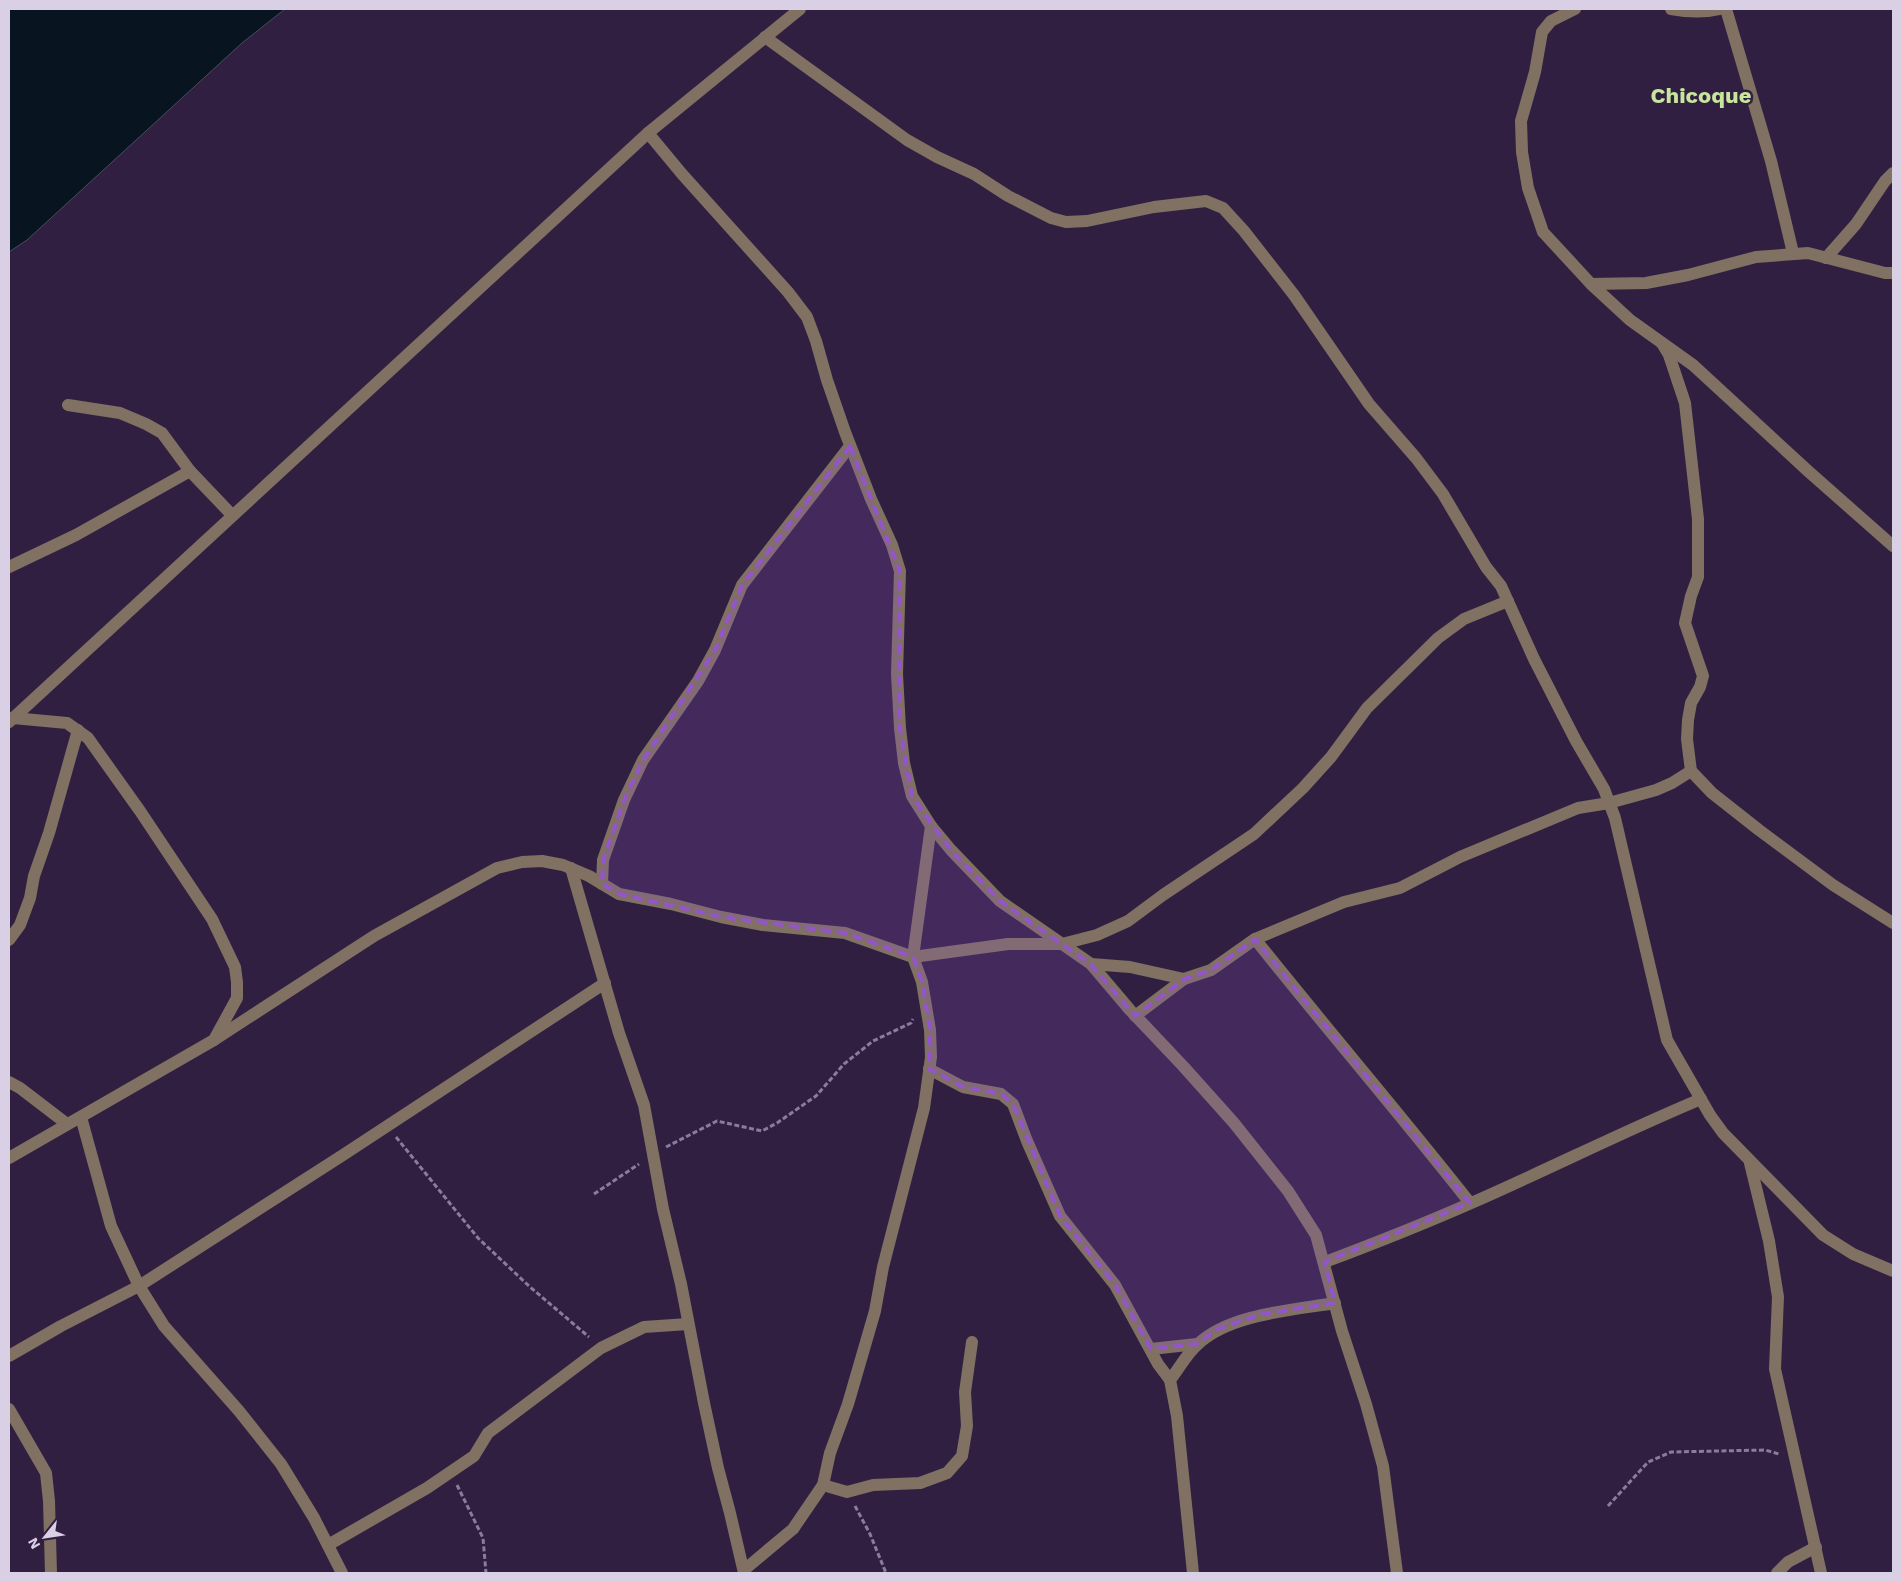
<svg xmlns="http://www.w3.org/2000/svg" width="1902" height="1582" viewBox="0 0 1902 1582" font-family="'Work Sans',sans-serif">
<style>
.water{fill:#081520;stroke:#474d5b}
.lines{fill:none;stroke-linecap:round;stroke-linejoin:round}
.path{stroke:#8b7d99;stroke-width:3;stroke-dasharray:5 2.5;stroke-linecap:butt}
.minor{stroke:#807162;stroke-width:12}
.marked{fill:#9355c9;fill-opacity:0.2;stroke:#9355c9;stroke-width:4;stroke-dasharray:10 6;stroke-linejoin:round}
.labels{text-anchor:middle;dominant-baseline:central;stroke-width:5;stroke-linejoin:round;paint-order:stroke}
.district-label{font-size:22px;font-weight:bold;fill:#c8e59c;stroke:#311f42}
</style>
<rect width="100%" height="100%" fill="#311f42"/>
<path class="water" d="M9,9H285L242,43L27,240L9,252Z"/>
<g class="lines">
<g class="path">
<path d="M396,1137L478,1238L530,1287L589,1337"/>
<path d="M666,1147L717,1121L762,1131L777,1123L816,1096L844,1064L873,1041L911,1023L913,1019"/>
<path d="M594,1194L639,1164"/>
<path d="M457,1485L483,1538L486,1573"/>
<path d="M855,1506L870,1534L886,1573"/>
<path d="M1608,1506L1648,1462L1671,1452L1765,1450L1779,1454"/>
</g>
<g class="minor">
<path d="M1575,9L1551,21L1542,32L1535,72L1521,121L1522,152L1528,188L1543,232L1591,284L1630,320L1693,365L1808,471L1893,546"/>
<path d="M1671,9C1687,12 1704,13 1720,9"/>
<path d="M1726,9L1771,161L1793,253"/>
<path d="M765,37L907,140L937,157L974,174L1008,196L1051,218L1066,222L1087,221L1154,207L1206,201L1223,208L1244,231L1294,295L1369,404L1416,458L1443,494L1486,567L1501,586L1534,659L1576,741L1604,789L1615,818L1667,1040L1710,1115L1723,1133L1823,1235L1853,1254L1893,1271"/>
<path d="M648,133L682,174L788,292L807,317L816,341L827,380L845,432L871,499L892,545L900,571L897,674L900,728L904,763L912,796L931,826L951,850L1000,901L1091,964L1130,1010L1183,1066L1234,1123L1288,1191L1316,1235L1342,1331L1366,1404L1383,1466L1397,1573"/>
<path d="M1826,258L1856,224L1885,181L1893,173"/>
<path d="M1591,284L1646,283L1688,275L1756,257L1808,253L1885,273H1893"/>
<path d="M1663,345L1669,355L1685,403L1698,519V577L1691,596L1685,623L1703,676L1700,687L1691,703L1688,720L1687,739L1691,771L1712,793L1759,830L1833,885L1893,923"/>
<path d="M68,405L120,413L146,424L162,433L190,471L232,515"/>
<path d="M9,567L76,535L190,471"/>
<path d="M9,722L648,133L800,9"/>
<path d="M571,868L619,1033L644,1105L663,1209L681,1284L704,1403L718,1468L730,1513L744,1573"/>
<path d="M602,884L603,860L624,800L643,760L698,681L715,650L742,585L850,446"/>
<path d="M1255,939C1326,1028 1400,1114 1470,1203"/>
<path d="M9,940L20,925L30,898L34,876L49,833L78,730"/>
<path d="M1091,964L1130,967L1184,979"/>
<path d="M1135,1016L1184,979L1211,970L1255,939L1344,902L1400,888L1460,857L1578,808L1609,803L1656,790L1672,783L1691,771"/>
<path d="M214,1040L374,936L497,868L522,862L542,861L563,865L589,876L619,894L671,904L721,917L763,925L845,933L913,957L1008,944H1062L1097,935L1128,921L1163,895L1254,834L1303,788L1331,757L1367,708L1438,638L1464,619L1508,601"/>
<path d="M929,1069L963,1087L1001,1094L1013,1104L1027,1141L1060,1216L1115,1285L1158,1364L1170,1380"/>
<path d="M9,1082L20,1088L67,1124"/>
<path d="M81,1117L111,1226L139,1286L164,1326L239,1411L281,1464L314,1518L342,1573"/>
<path d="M9,1158L214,1040L237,998V982L235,967L212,919L140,811L88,738L67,723L13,718"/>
<path d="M1750,1163L1769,1241L1778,1297L1775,1369L1821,1573"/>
<path d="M1325,1262C1373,1244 1421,1225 1469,1204C1547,1170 1622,1132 1701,1099"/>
<path d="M1151,1349L1197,1344"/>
<path d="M9,1356L61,1326L139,1286L343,1155L605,983"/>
<path d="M9,1409L46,1473L49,1501L51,1573"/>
<path d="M823,1485L847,1492L873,1485L920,1483L947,1473L962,1456L967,1426L965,1392L972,1342"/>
<path d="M328,1545L427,1488L474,1456L488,1433L601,1348L644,1327L688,1324"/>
<path d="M744,1570L793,1529L823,1485L830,1453L848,1404L875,1311L883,1267L924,1108L931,1057L930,1030L922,982L913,957L931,826"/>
<path d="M1193,1573L1177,1416L1170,1380C1179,1369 1187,1353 1198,1344C1230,1314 1293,1310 1335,1303"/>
<path d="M1777,1573L1788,1562L1816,1547"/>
</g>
</g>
<path class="marked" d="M850,446L900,571V728L912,796L951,850L1000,901L1091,964L1135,1016L1184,979L1211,970L1255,939L1470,1203L1325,1262L1335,1303L1262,1314L1218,1329L1197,1344L1151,1349L1115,1285L1060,1216L1013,1104L1001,1094L963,1087L929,1069L930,1030L922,982L913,957L845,933L721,917L619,894L602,884L603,860L624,800L643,760L715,650L742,585Z"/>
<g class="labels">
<g class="district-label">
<text x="1701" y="95">Chicoque</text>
</g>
</g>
<rect width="1902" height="1582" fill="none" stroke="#dad0e6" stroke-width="20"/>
<g transform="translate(45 1537) rotate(240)" stroke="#311f42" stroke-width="4" paint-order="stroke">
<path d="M0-4L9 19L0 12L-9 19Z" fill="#dad0e6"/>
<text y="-8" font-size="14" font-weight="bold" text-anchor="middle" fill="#dad0e6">N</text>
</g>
</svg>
